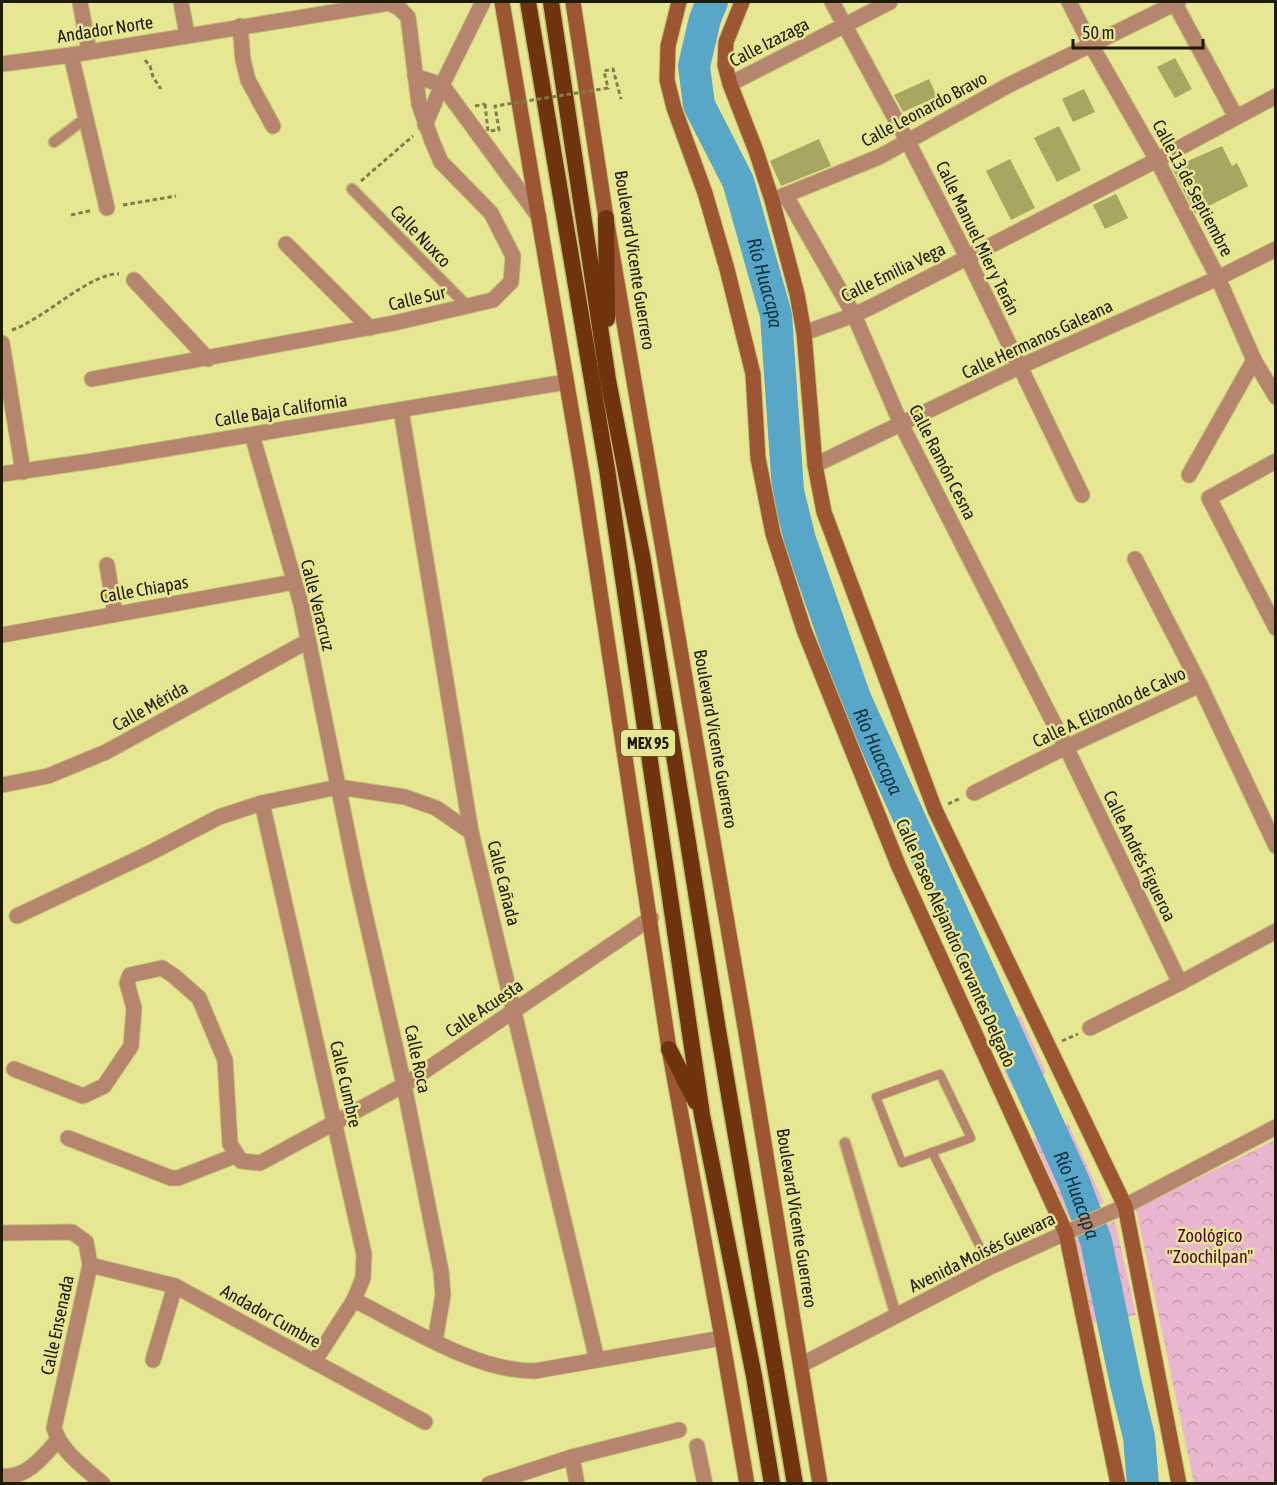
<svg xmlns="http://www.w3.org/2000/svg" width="1277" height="1485" viewBox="0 0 1277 1485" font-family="'Asap Condensed',sans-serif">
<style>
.grass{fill:#eab6cf}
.forest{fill:url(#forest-crowns)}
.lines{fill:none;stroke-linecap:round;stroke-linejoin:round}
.river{stroke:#58a7c9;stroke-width:32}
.building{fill:#a8a761}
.service-casing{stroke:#c3c178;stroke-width:10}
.pedestrian-casing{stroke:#c3c178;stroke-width:13}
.minor-casing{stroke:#c3c178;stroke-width:17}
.secondary-casing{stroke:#c3c178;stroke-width:17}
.trunk-casing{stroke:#c3c178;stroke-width:19}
.path{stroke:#807f48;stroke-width:3;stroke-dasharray:4.5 3;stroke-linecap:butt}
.service{stroke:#b5856d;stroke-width:8}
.pedestrian{stroke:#b5856d;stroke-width:10}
.minor{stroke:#b5856d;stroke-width:15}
.secondary{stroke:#9c5732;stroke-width:15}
.trunk{stroke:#6f330e;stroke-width:16}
.path-bridge{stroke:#807f48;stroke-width:3;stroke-dasharray:4.5 3;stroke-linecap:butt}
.labels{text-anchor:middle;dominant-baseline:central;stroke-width:5;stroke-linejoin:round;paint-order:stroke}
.shield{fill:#e7e692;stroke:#5a582c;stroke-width:1.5}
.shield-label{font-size:16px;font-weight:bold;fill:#1d1b00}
.street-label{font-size:18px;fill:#1d1b00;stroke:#e7e692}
.park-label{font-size:18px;fill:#550338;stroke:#e7e692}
.water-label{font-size:20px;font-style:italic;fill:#0f3442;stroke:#e7e692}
</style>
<defs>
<pattern id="forest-crowns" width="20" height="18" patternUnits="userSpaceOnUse" patternTransform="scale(1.5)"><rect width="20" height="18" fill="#eab6cf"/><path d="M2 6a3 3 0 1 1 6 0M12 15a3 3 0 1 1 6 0" fill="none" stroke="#c89cb0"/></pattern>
</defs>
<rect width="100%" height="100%" fill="#e7e692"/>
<path class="grass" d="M1020,1015L1046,1073L1013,1089L986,1031Z"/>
<g class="forest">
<path d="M1068,1123L1104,1203L1069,1218L1033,1139Z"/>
<path d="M1275,1140V1483H1194L1136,1209Z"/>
<path d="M1115,1221L1136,1315L1092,1323L1073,1241Z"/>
</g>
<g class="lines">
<path class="river" id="s1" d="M712,2L705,19L694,66L699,105L738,181L776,315L788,491L800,540L855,698L1074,1182L1096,1241L1126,1384L1139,1437L1143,1484"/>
</g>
<g class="building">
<path d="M1175,58L1192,89L1175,98L1157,67Z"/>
<path d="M929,79L937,97L903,112L894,95Z"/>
<path d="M1084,89L1095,112L1073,122L1062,99Z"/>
<path d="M1059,126L1081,170L1057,182L1034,138Z"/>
<path d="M819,139L831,166L781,186L770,161Z"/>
<path d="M1222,146L1232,166L1237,163L1248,186L1195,213L1172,168Z"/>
<path d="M1010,159L1035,208L1011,220L986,171Z"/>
<path d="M1116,194L1128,218L1105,229L1093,205Z"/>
</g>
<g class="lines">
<defs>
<g id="service">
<path d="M940,1074L971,1138L902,1163L876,1097Z"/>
<path d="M932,1152L990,1267"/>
</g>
<g id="pedestrian">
<path d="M54,142L86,118"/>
<path d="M352,189L467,306"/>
<path d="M845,1143L896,1316"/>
</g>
<g id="minor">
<path d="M80,2L89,51"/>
<path d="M181,2L187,35"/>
<path d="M832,2L908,142L967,257L1082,495"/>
<path d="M1069,2L1091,45L1157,160L1218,278L1254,360L1276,397"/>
<path d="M1174,2L1236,117"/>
<path d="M240,26L243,60L248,80L273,126"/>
<path d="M71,55L107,208"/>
<path d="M2,64L71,55L389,3L399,8L408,17L419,104L432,141L441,162L491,213L513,256L511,282L493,300L394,323L92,379"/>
<path d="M415,76L442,85L539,217"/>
<path d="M730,84L890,2"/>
<path d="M425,125L442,85L483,2"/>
<path d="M786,196L854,315L901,424L1066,747L1180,983"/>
<path d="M778,198L879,157L1009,85L1178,2"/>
<path d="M286,244L370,328"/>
<path d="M134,280L208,359"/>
<path d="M804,333L854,315L877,304L1157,160L1276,96"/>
<path d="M2,343L23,472"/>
<path d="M401,410L471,832L597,1360"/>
<path d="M252,435L301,604L357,879L404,1085L441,1271L443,1295L435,1341"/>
<path d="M1276,464L1274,462L1209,498L1276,628"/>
<path d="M815,465L1019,367L1218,278L1276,249"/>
<path d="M2,474L93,461L566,382"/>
<path d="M1189,475L1254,360"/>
<path d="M1135,559L1200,685L1276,846"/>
<path d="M107,565L115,614"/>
<path d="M2,635L294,582"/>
<path d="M2,785L48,776L106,752L308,641"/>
<path d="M974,793L1066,747L1200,685"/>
<path d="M262,803L364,1254L363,1278L354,1300L314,1362"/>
<path d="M17,916L150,853L219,817L262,803L338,787L405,797L436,808L471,832"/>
<path d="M1090,1028L1180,983L1276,931"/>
<path d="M14,1069L83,1096L104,1086L131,1046L134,1008L127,983L130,975L162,968L174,976L199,998L225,1060L230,1144L241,1161L260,1163L404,1085L651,918"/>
<path d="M68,1138L171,1178H178L237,1155"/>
<path d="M2,1233L72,1232L86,1242L90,1265L54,1428C61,1452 84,1467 103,1484"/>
<path d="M90,1265L175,1286L425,1422"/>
<path d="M354,1300C406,1326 477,1372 535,1371L722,1338"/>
<path d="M153,1360L175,1286"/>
<path d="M801,1365L990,1267L1125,1206L1276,1127"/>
<path d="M697,1446L705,1484"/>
<path d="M572,1457L577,1484"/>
<path d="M2,1476C26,1479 43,1457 58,1440"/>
<path d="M489,1484L572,1457L679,1430"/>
</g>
<g id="secondary">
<path d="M502,2L583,479L669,1049L722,1338L747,1484"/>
<path d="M573,2L606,218L745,1027L820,1484"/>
<path d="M679,2L668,46L667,80L674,108L705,193L727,269L753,374L758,458L773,534L804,630L899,867L1066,1233L1118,1484"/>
<path d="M742,2L726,42L725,65L730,84L756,151L772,200L797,294L804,333L815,465L824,512L935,810L1125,1206L1179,1484"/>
</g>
<g id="trunk">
<path d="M528,2L607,469L702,1115L754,1376L772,1484"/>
<path d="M551,2L608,380L643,561L718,1030L795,1484"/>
<path d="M606,218L607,319"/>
<path d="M669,1049L696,1102"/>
</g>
</defs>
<use href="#service" class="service-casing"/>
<use href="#pedestrian" class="pedestrian-casing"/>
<use href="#minor" class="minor-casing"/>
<use href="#secondary" class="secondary-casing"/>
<use href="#trunk" class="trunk-casing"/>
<g class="path">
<path d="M145,60L150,66L153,77L161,89"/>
<path d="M475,106L485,104"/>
<path d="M361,181L413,136"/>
<path d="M123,205L176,196"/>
<path d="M71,215L93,210"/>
<path d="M12,330C41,321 91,272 119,274"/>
<path d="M948,804L961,798"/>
<path d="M1062,1041L1078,1034"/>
</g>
<use href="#service" class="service"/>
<use href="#pedestrian" class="pedestrian"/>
<use href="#minor" class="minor"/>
<use href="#secondary" class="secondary"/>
<use href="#trunk" class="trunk"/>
<path class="path-bridge" d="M485,104L488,131L499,130L495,106L608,88L604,71L613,69L621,99"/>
</g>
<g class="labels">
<rect class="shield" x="621" y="730" width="54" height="26" rx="4.5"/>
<g class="shield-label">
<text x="648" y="743">MEX 95</text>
</g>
<g class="street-label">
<text transform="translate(105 29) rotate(-9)">Andador Norte</text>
<text transform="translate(769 42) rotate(-27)">Calle Izazaga</text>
<text transform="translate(924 109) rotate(-28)">Calle Leonardo Bravo</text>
<text transform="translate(1193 188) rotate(62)">Calle 13 de Septiembre</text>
<text transform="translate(421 236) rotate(46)">Calle Nuxco</text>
<text transform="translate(978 238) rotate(64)">Calle Manuel Mier y Terán</text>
<text transform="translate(635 260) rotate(81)">Boulevard Vicente Guerrero</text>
<text transform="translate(893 272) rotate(-26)">Calle Emilia Vega</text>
<text transform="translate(417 298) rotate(-13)">Calle Sur</text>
<text transform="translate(1037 339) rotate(-25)">Calle Hermanos Galeana</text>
<text transform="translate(281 410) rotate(-9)">Calle Baja California</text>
<text transform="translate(943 462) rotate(63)">Calle Ramón Cesna</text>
<text transform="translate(144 589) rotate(-10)">Calle Chiapas</text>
<text transform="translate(318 605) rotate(76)">Calle Veracruz</text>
<text transform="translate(150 706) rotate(-29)">Calle Mérida</text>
<text transform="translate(1109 707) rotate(-25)">Calle A. Elizondo de Calvo</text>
<text transform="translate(716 739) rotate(80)">Boulevard Vicente Guerrero</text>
<text transform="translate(1140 856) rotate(64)">Calle Andrés Figueroa</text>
<text transform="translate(504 883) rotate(76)">Calle Cañada</text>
<text transform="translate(956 943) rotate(66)">Calle Paseo Alejandro Cervantes Delgado</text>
<text transform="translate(484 1008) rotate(-34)">Calle Acuesta</text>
<text transform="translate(418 1059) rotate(78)">Calle Roca</text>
<text transform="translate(346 1084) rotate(77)">Calle Cumbre</text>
<text transform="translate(797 1218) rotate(81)">Boulevard Vicente Guerrero</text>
<text transform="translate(982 1252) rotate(-26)">Avenida Moisés Guevara</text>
<text transform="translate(271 1316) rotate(29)">Andador Cumbre</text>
<text transform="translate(57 1325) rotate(-78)">Calle Ensenada</text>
</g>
<g class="park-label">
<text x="1210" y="1235">Zoológico<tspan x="1210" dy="21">"Zoochilpan"</tspan></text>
</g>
<g class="water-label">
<text stroke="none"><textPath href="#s1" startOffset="297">Río Huacapa</textPath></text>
<text stroke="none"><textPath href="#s1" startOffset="783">Río Huacapa</textPath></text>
<text stroke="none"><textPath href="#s1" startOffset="1269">Río Huacapa</textPath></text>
</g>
</g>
<rect width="1277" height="1485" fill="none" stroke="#1d1b00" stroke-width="6"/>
<path d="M1073 39v9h130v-9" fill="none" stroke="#1d1b00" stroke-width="3"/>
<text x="1082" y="39" font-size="18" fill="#1d1b00" stroke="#e7e692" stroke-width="4.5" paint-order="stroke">50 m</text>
</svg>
